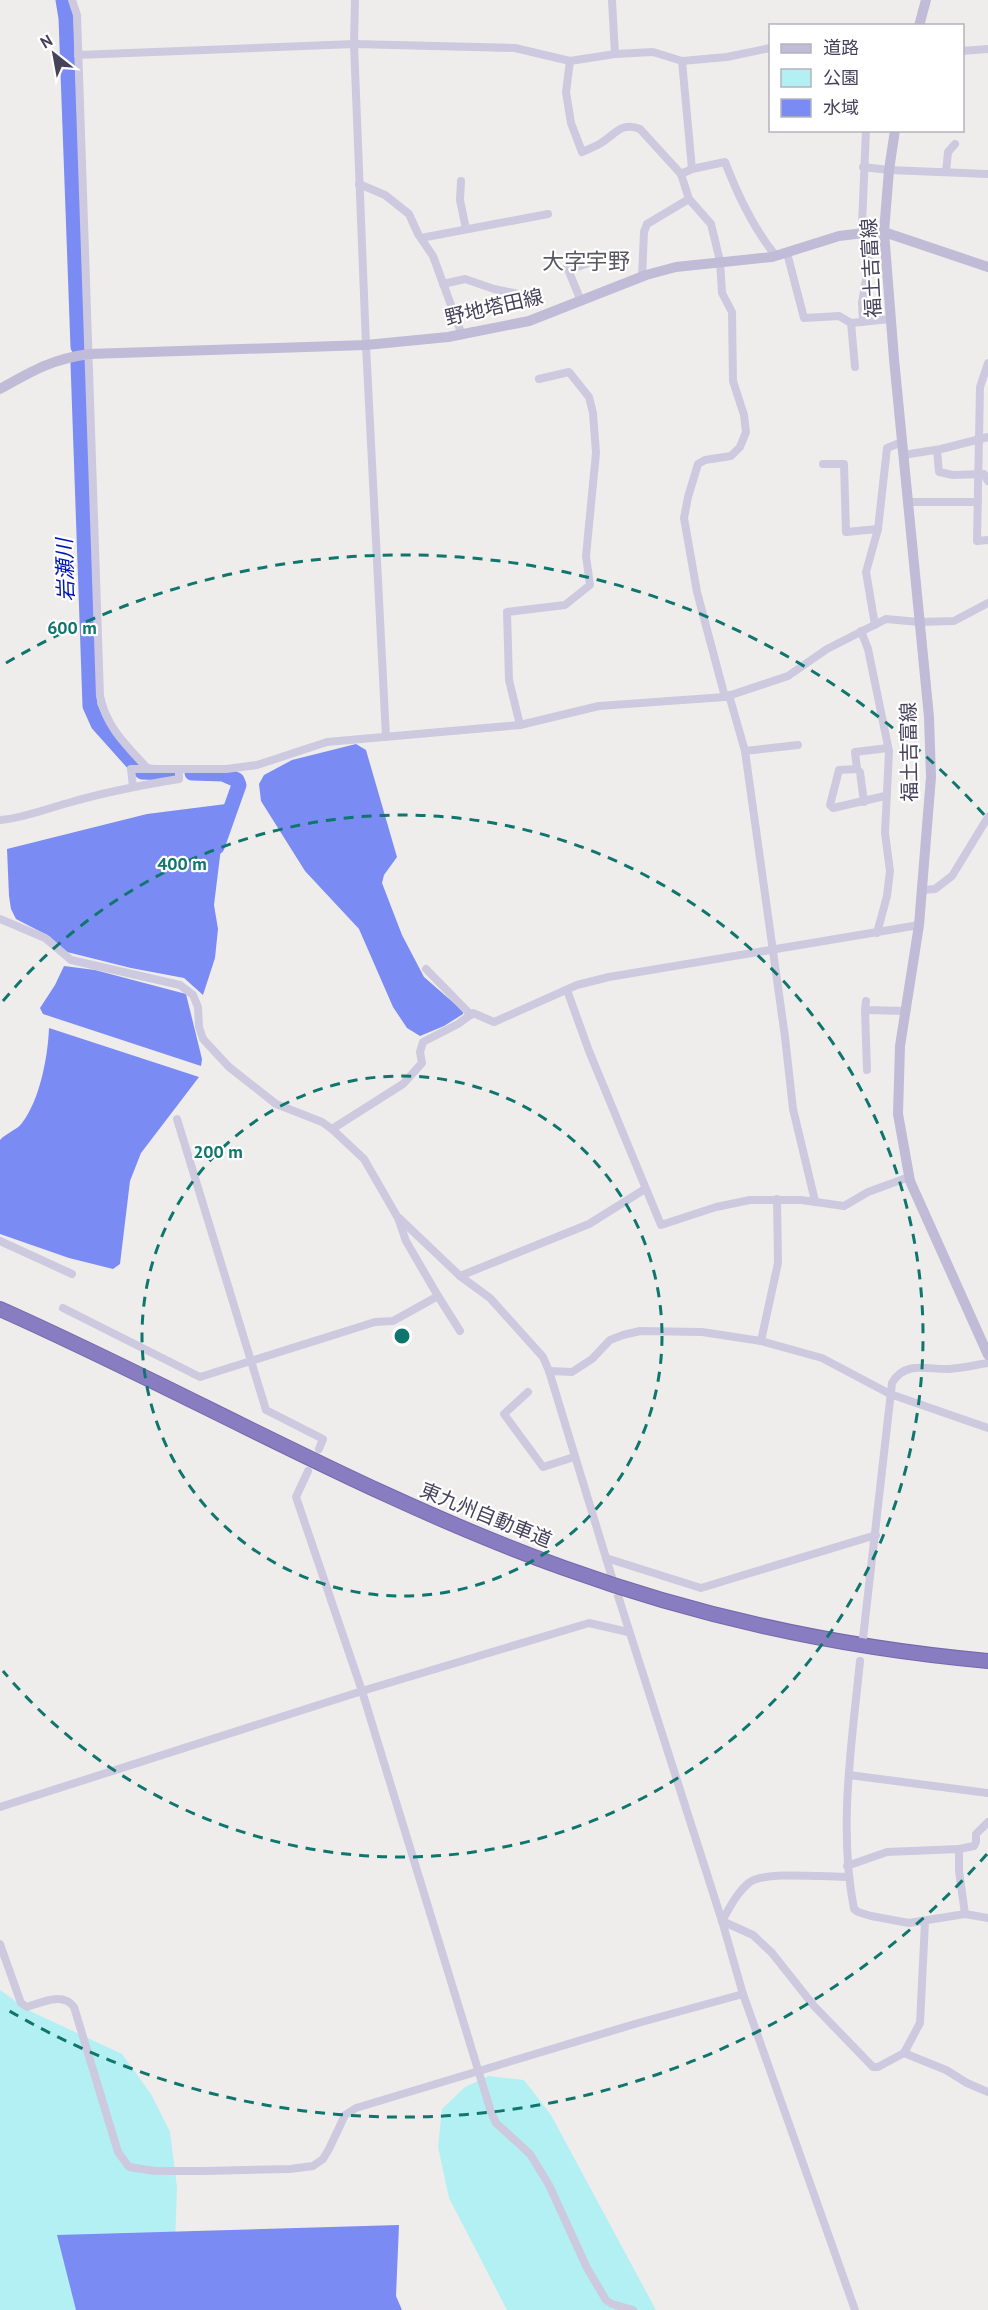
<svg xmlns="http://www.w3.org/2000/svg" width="988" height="2310" viewBox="0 0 988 2310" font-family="'PT Sans','Noto Sans JP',sans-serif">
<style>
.green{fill:#b3f0f3}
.water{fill:#7b8bf4}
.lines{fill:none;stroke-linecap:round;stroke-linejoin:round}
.river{stroke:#7b8bf4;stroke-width:15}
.street-tunnel{stroke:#cdcbce;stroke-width:8;stroke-dasharray:8 4;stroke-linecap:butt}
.highway-casing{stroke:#7568ac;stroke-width:16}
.street{stroke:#cdcae0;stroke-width:8}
.secondary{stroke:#c0bbd7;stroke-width:10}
.highway{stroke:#887dc1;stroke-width:14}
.ring{fill:none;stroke:#0f766e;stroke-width:3;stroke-dasharray:10 8}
.labels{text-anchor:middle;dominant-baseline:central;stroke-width:4.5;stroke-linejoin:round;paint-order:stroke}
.street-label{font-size:20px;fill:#45425a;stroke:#fff}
.water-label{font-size:21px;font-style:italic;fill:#0017af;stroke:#fff}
.quarter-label{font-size:22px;fill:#595761;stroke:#fff}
.centre{fill:#0f766e;stroke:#fff;stroke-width:3}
.ring-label{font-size:18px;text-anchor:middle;font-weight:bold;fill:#0f766e;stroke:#fff;stroke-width:4.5;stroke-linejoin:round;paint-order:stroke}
</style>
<rect width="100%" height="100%" fill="#efedeb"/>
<g class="green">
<path d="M0,1990L28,2010L122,2054L151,2094L170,2132L177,2187L175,2244L164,2310H0Z"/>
<path d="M489,2076L524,2080L551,2115L656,2310H507L449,2198L438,2147L442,2109L465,2087Z"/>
</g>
<g class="water">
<path d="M356,744L366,750L397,857L384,875L382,883L402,935L424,977L463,1011V1014L444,1026L420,1036L407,1028L393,1007L359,929L305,871L261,801L259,784L264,775L292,760Z"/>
<path d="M226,804L214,844L221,848L214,905L218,929L215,958L203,995L184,978L131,968L67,952L49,936L16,919L11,909L9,896L7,849L147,814Z"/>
<path d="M64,966L95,970L186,994L202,1059L201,1066L43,1014L40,1008L55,985Z"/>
<path d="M49,1028L199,1077L141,1153L130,1181L120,1264L113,1269L69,1258L0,1234V1140C6,1133 17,1130 22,1123C40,1100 48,1056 49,1028Z"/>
<path d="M399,2225L396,2296L402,2310H76L57,2235Z"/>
</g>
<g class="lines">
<g class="river">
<path d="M63,0L66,18L78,347"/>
<path d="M78,363L90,706L98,724L132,762"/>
<path d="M142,772L168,773"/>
<path d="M192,773L223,774L237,780L239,785L217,847"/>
</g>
<path class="street-tunnel" d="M610,1571L620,1602"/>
<defs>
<path id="highway" d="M0,1309C189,1393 369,1498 564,1568C702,1618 843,1648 988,1661"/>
</defs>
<use href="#highway" class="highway-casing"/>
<g class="street">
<path d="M72,0L77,15L100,696C106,727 127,746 147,768"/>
<path d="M355,0L354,44L366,345L386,737"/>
<path d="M612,0L615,54"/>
<path d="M962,51L988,49"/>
<path d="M78,55L354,44L515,48L570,61L615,54L653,52L682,61L727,57L770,48"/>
<path d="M570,61L566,92L571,123L582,152C588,149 595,147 601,143C614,135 622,121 640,129L681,174"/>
<path d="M682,61L692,169L681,174L689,199L711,224L720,261L722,293L732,312L733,381L744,415L746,432L740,447L731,456L705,460L698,464L688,497L684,518L697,592L725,697"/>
<path d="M863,167L889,170L988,174"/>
<path d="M692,169L725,162C738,196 753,228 776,256"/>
<path d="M946,172L948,152L955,144"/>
<path d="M461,181L460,200L466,229"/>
<path d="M359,184L385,195L409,214L418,234L433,256L462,335"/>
<path d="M421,238L548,214"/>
<path d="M787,253L804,318L839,316L851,323L891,319"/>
<path d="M567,267L581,301"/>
<path d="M569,270L588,263"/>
<path d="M642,277L644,232L647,224L689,199"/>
<path d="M443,284L465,279L494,289L533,297"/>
<path d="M863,322L862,303L869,262L862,225L866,130"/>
<path d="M851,323L855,367"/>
<path d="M988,363L980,387L977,541L988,540"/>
<path d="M937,450L939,472L953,475L984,474L988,481"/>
<path d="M903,455L941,449L988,437"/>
<path d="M823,464H844L846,532L878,529L887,448L902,442"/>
<path d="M908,502H978"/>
<path d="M875,625L866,572L878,529"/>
<path d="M861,631L868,649L889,751L885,833L890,871L887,896L877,933"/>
<path d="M729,695L745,751L785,1037L793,1109L815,1201"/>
<path d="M520,725L509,680L507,612L565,605L590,585L586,556L596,453L593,413L589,397L569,372L539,379"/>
<path d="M745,751L798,745"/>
<path d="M857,769L855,752L888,748"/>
<path d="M133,787L131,769H226L257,765L327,742L520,725L599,706L725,697L788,676L827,649L886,619L919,622L954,621L988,603"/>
<path d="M864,802L860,772L857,769L839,770L830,805L833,808L885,796"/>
<path d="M0,820C24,818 45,809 68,803C105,792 142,785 179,779V769"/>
<path d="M922,890L935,889L952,876L988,817"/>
<path d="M0,919L45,938L71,960L180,985L193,995L198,1007L199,1027L203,1039L229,1067L276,1104L322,1122L332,1129L364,1159L398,1218L406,1241L438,1296L393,1321L375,1322L200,1377L63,1308"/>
<path d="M426,969L471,1015"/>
<path d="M567,990L589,1051L661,1225L716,1207L750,1200H801L844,1206L868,1192L909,1177"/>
<path d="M866,1001L865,1010L905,1011"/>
<path d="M865,1010L867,1070"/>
<path d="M177,1119L266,1410L323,1439L319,1449"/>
<path d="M332,1129L403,1084L422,1063L420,1052L423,1042L458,1024L473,1013L494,1022L577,985L609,977L919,925"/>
<path d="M399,1218L460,1276L490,1298L543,1357L549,1371L610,1571"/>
<path d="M0,1241L72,1274"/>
<path d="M460,1276L589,1224L645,1189"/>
<path d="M438,1296L460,1331"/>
<path d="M761,1341L778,1263L777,1199"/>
<path d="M549,1371L572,1372L592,1359L610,1340L623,1335L640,1331L702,1332L761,1341L822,1358L890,1394L988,1428"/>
<path d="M528,1392L504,1414L543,1467L574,1457"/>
<path d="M308,1471L296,1497L362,1691L491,2112L496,2123L530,2154L549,2185L587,2268L606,2300L612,2304L633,2310"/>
<path d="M606,1558L701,1588L876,1535"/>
<path d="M620,1602L722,1921L743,1994L855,2310"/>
<path d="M863,1638L892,1383C905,1360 928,1370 949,1369C962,1368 975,1365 988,1363"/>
<path d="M860,1661C852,1742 838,1828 854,1909L858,1912L871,1916L909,1923L965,1914L988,1918"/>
<path d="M849,1775L988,1793"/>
<path d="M0,1807L362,1691L589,1623L628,1632"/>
<path d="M959,1849V1871L965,1914"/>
<path d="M847,1866L887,1852L959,1849L974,1846L976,1842V1834L988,1822"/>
<path d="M722,1921L753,1935L772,1953L814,2006L873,2067H878L904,2053L920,2023L925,1922"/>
<path d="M722,1921C730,1907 737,1892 750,1882C766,1871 826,1877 848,1877"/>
<path d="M0,1944L21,2003L27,2007C42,2002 63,1992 74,2007L118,2152L129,2167L155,2171H204L290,2169L313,2166L323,2159L329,2149L345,2115L356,2108L638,2023L743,1994"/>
<path d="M904,2053L946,2070L967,2083L988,2092"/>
</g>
<g class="secondary">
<path d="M919,26L926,0"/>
<path d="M895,130L889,170L884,232L894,359L929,717L931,777L919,925L900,1046L898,1114L910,1181L988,1355"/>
<path d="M0,389C32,371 52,359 89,354L366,345L448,337L529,321L646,275L676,267L772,257L839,236L864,233L884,232L988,267"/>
</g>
<use href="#highway" class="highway"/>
</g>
<g class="ring">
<circle cx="402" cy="1336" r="260"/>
<path d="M3 1001A521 521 0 1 1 3 1671"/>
<path d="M987 1854A781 781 0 0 1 6 2009M6 663A781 781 0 0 1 987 818"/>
</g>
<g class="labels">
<g class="street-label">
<text transform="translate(871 268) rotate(-93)">福土吉富線</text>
<text transform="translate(494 307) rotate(-13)">野地塔田線</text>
<text transform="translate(909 752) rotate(-91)">福土吉富線</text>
<text transform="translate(486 1515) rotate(22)">東九州自動車道</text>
</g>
<g class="water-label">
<text transform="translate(65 570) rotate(-92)">岩瀬川</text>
</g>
<g class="quarter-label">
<text x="586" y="261">大字宇野</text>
</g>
</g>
<circle cx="402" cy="1336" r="9" class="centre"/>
<g class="ring-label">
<text x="72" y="634">600 m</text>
<text x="182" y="870">400 m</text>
<text x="218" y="1158">200 m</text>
</g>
<rect x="769" y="24" width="195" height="108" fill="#ffffff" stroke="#b5b3bd" stroke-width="1.5"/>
<rect x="781" y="44" width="30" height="9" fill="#c0bbd7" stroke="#b5b3bd" stroke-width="1.5"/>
<text x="823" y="54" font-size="18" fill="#45425a">道路</text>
<rect x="781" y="69" width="30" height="18" fill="#b3f0f3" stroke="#b5b3bd" stroke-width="1.5"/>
<text x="823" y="84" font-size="18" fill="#45425a">公園</text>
<rect x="781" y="99" width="30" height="18" fill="#7b8bf4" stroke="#b5b3bd" stroke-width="1.5"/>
<text x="823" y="114" font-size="18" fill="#45425a">水域</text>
<g transform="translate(54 54) rotate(329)" stroke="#ffffff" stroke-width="4.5" paint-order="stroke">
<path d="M0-4.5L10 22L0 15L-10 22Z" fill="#45425a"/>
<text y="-9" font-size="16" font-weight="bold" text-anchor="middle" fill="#45425a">N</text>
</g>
</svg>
